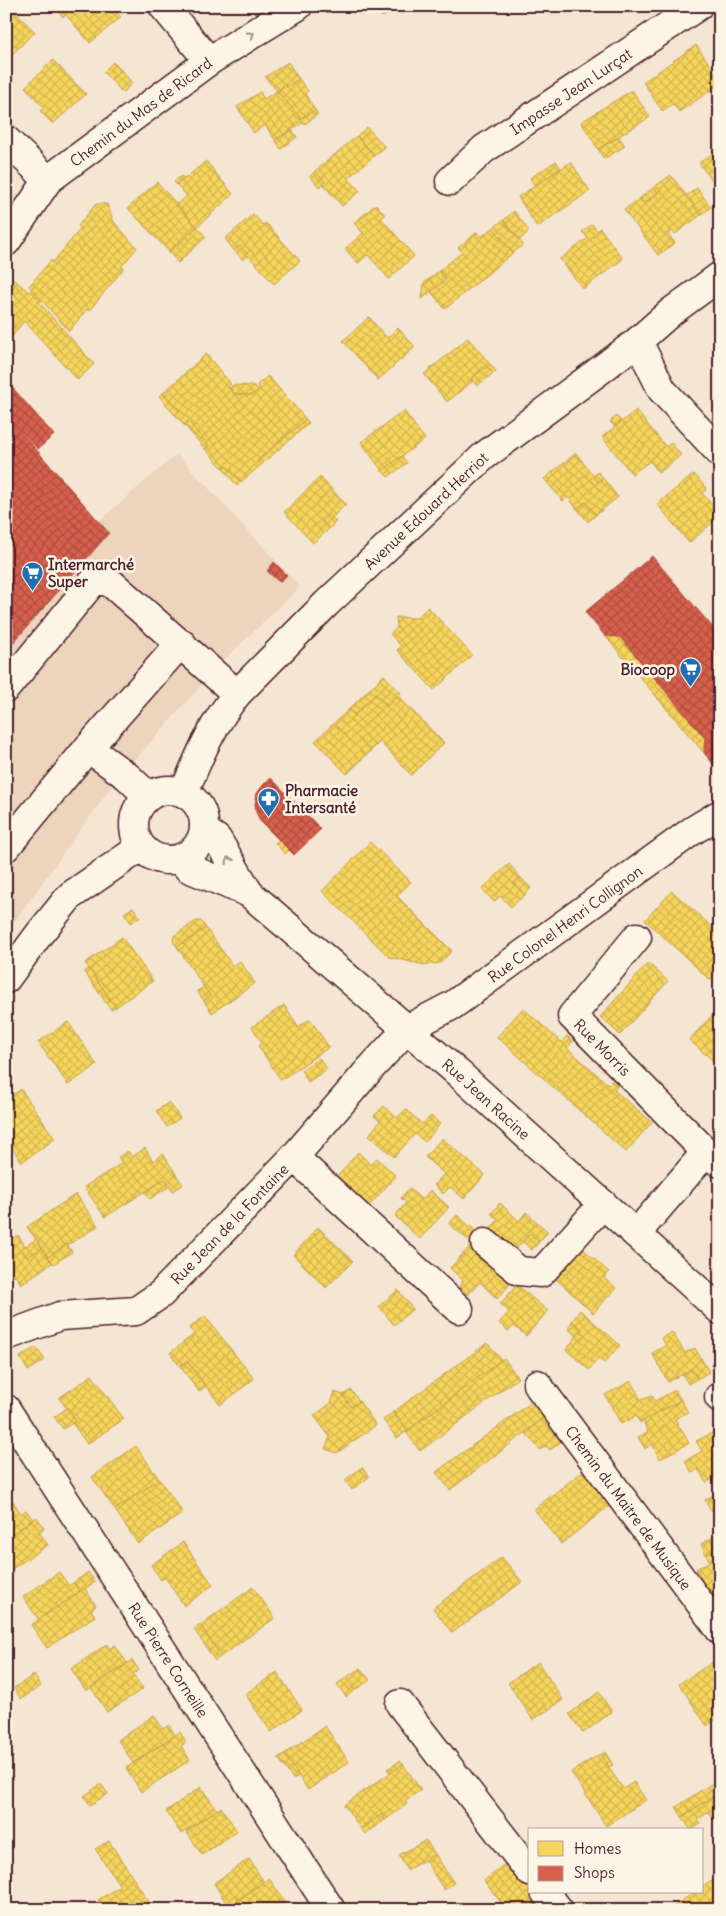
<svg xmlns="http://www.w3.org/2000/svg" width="726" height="1916" viewBox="0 0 726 1916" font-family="Delius,sans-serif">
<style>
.built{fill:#ecd4bd}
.homes{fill:url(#homes-cross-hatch);stroke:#c29e4d}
.shops{fill:url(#shops-cross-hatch);stroke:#ac4c43}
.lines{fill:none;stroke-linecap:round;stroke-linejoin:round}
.minor-casing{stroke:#4a1f2b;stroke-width:31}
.minor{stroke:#fcf5e5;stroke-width:28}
.oneway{stroke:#a38a88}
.labels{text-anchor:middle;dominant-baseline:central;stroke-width:5;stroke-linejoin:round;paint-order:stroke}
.street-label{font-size:15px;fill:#4a1f2b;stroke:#fcf5e5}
.poi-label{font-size:15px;font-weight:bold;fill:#4a1f2b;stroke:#fcf5e5;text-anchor:start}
</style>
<defs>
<pattern id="homes-cross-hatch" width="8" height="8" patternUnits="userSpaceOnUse" patternTransform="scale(1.25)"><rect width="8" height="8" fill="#f6d55c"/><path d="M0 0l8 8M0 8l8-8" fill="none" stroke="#d4b650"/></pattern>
<pattern id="shops-cross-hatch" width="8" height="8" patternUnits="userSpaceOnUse" patternTransform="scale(1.25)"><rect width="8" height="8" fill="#d6604d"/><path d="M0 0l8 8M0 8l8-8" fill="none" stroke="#b04f40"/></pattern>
</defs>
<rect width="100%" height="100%" fill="#f5e6d3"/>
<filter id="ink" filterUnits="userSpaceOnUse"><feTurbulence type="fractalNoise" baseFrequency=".02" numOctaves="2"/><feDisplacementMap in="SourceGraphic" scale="10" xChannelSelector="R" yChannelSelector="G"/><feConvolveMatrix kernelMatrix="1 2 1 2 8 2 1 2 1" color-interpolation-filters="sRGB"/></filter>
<g filter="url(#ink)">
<path class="built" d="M6,414L99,521L177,454L300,587L221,663L112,786L6,933Z"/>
<g class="homes">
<path d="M6,6H9L35,32L8,58L6,56Z"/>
<path d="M54,6H111L121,17L90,43L66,15L63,17Z"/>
<path d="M383,6H389L392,12L382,17L378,8Z"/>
<path d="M389,6H404L392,12Z"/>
<path d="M696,45L720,79V84L679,112L673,104L662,111L643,82Z"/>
<path d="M53,60L86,94L53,124L40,111L44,108L25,87Z"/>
<path d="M113,62L121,70L111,80L103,72Z"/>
<path d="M288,62L299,79L287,87L285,85L277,91L265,77Z"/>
<path d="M121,70L132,83L123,93L111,80Z"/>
<path d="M299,79L308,91L305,94L315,110L301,119L277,91L285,85L287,87Z"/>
<path d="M632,90L650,117L598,149L581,122Z"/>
<path d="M277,91L304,122L275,140L265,125L254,133L237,107L260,92L264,99Z"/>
<path d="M315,110L318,114L305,124L301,119Z"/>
<path d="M367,127L385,147L374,156L357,136Z"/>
<path d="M292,130L297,137L281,149L275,140Z"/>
<path d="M357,136L374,156L348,178L360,191L342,206L323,184L325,182L315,171Z"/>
<path d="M619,137L625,146L604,159L598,149Z"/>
<path d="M720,148V190H719L699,163Z"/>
<path d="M206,161L233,194L197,227L177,204L187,196L177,185Z"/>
<path d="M556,161L561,168L535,186L530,178Z"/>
<path d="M571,162L590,191L537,227L518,197Z"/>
<path d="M315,171L325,182L319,187L310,176Z"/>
<path d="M671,175L701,215L675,234L673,231L668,234L675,243L658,255L624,210L640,198L644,203L658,193L654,187Z"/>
<path d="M181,176L185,179L177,185L174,182Z"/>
<path d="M157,182L197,227L169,252L128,208Z"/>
<path d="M654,187L658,193L644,203L640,198Z"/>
<path d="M697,188L711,207L701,215L686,196Z"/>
<path d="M96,204H107L114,222L137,248L121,267L124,268L89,311L87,309L69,331L29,286L51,260L53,262L81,228L78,226Z"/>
<path d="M376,204L385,215L381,218L414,256L389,279L368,255L358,263L345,249L363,233L354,223Z"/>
<path d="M514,211L529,231L520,240L504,220Z"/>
<path d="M253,214L263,225L266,223L300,261L274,284L240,246L234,250L225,239Z"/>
<path d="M503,220L523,245L513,253L493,228Z"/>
<path d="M592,224L597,231L600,228L623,259L583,289L560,259L588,238L582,232Z"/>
<path d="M197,227L206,237L178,263L169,252Z"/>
<path d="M493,228L513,253L445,309L431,292L446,279L439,271L462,252L458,248L477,232L481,237Z"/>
<path d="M240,246L249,256L243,260L234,250Z"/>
<path d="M439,271L446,279L422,299L424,283Z"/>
<path d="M11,277L29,292L32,289L42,300L39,302L94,364L78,380L24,321L17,330L6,321V283Z"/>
<path d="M369,317L387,338L398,328L415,347L378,380L343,341Z"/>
<path d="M6,321L17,330L7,343L6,342Z"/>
<path d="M468,338L490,364L471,379L473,381L447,402L424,374Z"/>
<path d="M206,354L231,384L228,386L235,394L252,395L260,388L257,385L268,376L306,419L257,461L261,465L241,482L226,465L223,468L205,449L209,446L188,421L184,425L175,415L179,411L163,393Z"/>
<path d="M490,364L496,371L477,386L471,379Z"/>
<path d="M233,385L254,386L258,390L252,395L235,394L230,388Z"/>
<path d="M163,393L179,411L175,415L159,396Z"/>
<path d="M636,410L666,447L671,443L681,455L659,473L650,461L632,474L602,437Z"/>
<path d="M404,411L425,439L382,471L361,442Z"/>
<path d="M616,416L621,421L615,427L610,422Z"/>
<path d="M306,419L309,423L261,465L257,461Z"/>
<path d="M188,421L209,446L205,449L184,425Z"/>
<path d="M576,453L598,482L603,478L618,497L596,515L586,502L577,509L568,497L563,501L544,479Z"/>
<path d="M402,456L407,463L388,477L382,471Z"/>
<path d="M226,465L241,482L237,486L223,468Z"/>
<path d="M598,472L603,478L598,482L593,476Z"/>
<path d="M694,474L707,489L702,493L720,514V516L689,543L657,504Z"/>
<path d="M320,477L346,504L332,518L329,514L322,521L329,529L313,543L284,512Z"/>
<path d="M586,502L596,515L588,522L577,509Z"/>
<path d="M329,514L336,522L329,529L322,521Z"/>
<path d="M428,607L472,655L434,690L397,650L401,646L390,634L397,628L396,617L416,618Z"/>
<path d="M605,636L620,637L705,738L704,753Z"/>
<path d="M384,675L401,693L387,706L376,694L354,715L349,709Z"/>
<path d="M376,694L387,706L398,696L444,743L411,775L380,742L347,774L315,741L349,709L354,715Z"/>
<path d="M279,840L289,850L285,854L275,843Z"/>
<path d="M370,842L411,882L397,896L452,951L440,963L424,965L389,957L322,891Z"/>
<path d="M509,864L520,877L514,883L525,895L511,907L500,896L494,902L482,889Z"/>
<path d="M520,877L531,888L525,895L514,883Z"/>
<path d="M672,891L720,934V969L710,980L645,920Z"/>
<path d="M133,907L140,917L131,923L124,913Z"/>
<path d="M196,921H201L206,928L177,947L173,941L174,936Z"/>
<path d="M206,928L233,966L240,961L255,983L212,1013L204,1001L210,996L177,947Z"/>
<path d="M122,937L153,981L116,1007L85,963Z"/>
<path d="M648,963L668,981L620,1035L600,1017Z"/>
<path d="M89,969L116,1007L111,1010L84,972Z"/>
<path d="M204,987L210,996L204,1001L197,991Z"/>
<path d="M284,1005L298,1027L310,1019L329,1047L281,1080L258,1046L262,1043L252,1027Z"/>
<path d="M523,1008L561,1042L567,1036L573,1041L567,1048L608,1084L614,1078L620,1083L614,1090L652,1122L626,1152L497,1037Z"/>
<path d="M716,1011L720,1015V1067L689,1040Z"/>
<path d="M68,1022L97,1065L68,1085L38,1042Z"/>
<path d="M319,1058L327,1069L308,1082L301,1070Z"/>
<path d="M21,1089L55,1139L22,1162L6,1140V1100Z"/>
<path d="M169,1102L180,1118L167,1127L156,1111Z"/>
<path d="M384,1106L397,1118L406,1109L422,1124L431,1116L440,1124L425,1142L415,1134L394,1157L369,1135L380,1121L374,1116Z"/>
<path d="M442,1138L485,1175L464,1199L450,1187L443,1194L434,1185L444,1174L425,1157Z"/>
<path d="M145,1148L153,1161L163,1154L183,1185L173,1191L165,1179L105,1217L84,1187L122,1163L118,1157L128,1151L132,1157Z"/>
<path d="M358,1152L371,1165L377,1158L396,1176L369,1206L337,1177Z"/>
<path d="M165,1179L170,1186L150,1199L145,1192Z"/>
<path d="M409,1188L422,1200L430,1190L449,1207L420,1239L395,1216L406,1203L401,1198Z"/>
<path d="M76,1194L98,1226L48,1257L27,1227Z"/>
<path d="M500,1203L519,1221L526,1212L548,1232L539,1242L530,1233L512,1254L487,1232L498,1220L491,1214Z"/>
<path d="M457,1215L476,1231L468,1240L449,1224Z"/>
<path d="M318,1227L353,1261L326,1288L293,1255Z"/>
<path d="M530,1233L539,1242L532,1250L523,1242Z"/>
<path d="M18,1235L26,1247L21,1249L27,1257L42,1248L52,1263L21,1284L15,1275L6,1281V1241L7,1242Z"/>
<path d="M36,1239L42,1248L27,1257L21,1249Z"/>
<path d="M67,1244L72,1252L54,1264L48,1257Z"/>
<path d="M472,1244L513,1281L497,1299L480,1282L468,1295L459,1286L463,1281L450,1268Z"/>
<path d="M582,1248L609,1272L604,1278L616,1288L593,1313L556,1279Z"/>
<path d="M517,1285L548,1311L526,1336L514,1326L508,1331L499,1323L509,1312L500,1304Z"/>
<path d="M398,1290L413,1309L394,1325L379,1306Z"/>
<path d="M580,1310L620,1345L604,1363L598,1359L589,1370L566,1350L582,1329L572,1321Z"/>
<path d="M205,1316L254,1379L220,1405L187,1361L180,1366L170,1353L194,1334L189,1328Z"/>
<path d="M572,1321L582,1329L577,1336L568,1329Z"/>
<path d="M672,1332L685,1353L695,1348L709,1372L697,1379L692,1369L668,1382L652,1353L666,1345L661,1338Z"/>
<path d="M487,1343L502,1360L407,1431L393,1412Z"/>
<path d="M36,1347L45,1360L28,1371L20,1357Z"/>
<path d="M504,1358L518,1378L420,1451L406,1432Z"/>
<path d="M187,1361L206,1386L199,1392L180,1366Z"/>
<path d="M692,1369L697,1379L688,1384L683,1374Z"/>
<path d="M92,1375L124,1419L87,1444L72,1423L76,1421L59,1398Z"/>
<path d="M631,1381L641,1400L652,1396L655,1401L675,1390L681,1400L640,1423L636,1416L621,1424L605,1395Z"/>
<path d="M351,1390L359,1401L351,1407L343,1395Z"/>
<path d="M335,1392L343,1395L351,1407L359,1401L376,1425L337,1453L325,1449L330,1437L314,1416L331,1403Z"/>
<path d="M540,1396L552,1412L450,1490L436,1472Z"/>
<path d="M681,1400L688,1412L675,1419L689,1443L660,1459L652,1444L645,1449L638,1437L648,1432L643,1421Z"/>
<path d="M67,1408L76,1421L63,1429L54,1417Z"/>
<path d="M393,1412L407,1431L397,1438L383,1420Z"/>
<path d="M552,1412L569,1436L550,1450L546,1446L540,1450L525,1432Z"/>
<path d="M720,1429V1475L706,1483L698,1469L692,1473L685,1461L702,1451L696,1441Z"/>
<path d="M136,1446L159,1479L115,1510L92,1477Z"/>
<path d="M362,1467L369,1477L352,1490L345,1480Z"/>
<path d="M587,1468L613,1503L561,1544L534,1509Z"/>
<path d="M159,1479L183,1513L138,1544L115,1510Z"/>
<path d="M720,1491V1506L711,1511L705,1500Z"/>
<path d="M13,1501L21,1514L26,1510L33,1520L6,1538V1505Z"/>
<path d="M37,1517L44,1528L39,1532L48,1545L12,1569L6,1561V1538Z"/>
<path d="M720,1533V1594L711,1599L696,1569L710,1561L706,1555L716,1549L710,1539Z"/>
<path d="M710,1539L716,1549L706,1555L701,1544Z"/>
<path d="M183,1542L213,1585L184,1606L165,1577L161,1580L151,1565Z"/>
<path d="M502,1557L522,1582L452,1633L433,1608Z"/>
<path d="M59,1572L69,1586L74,1582L80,1592L39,1620L23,1597Z"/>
<path d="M88,1572L95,1582L80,1592L74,1582Z"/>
<path d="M253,1587L275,1618L221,1656L200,1625Z"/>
<path d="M85,1588L96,1606L91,1610L95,1616L47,1648L31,1625Z"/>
<path d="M200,1625L221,1656L215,1661L194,1629Z"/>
<path d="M107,1644L109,1649L115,1645L127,1663L86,1691L71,1669Z"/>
<path d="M132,1660L139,1670L133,1674L143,1689L107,1712L91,1688Z"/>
<path d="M538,1662L563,1700L533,1720L508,1683Z"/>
<path d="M713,1662L720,1672V1717L707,1726L679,1684Z"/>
<path d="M360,1668L370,1680L355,1690L346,1678Z"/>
<path d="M277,1672L302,1710L271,1732L245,1694Z"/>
<path d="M34,1675L41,1686L21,1699L14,1688Z"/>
<path d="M346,1678L355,1690L346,1697L337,1684Z"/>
<path d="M599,1692L612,1712L583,1733L569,1714Z"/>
<path d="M154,1715L163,1729L169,1725L175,1735L133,1763L118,1740Z"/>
<path d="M325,1726L349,1762L308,1790L284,1754Z"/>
<path d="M180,1732L186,1742L181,1746L190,1760L141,1792L126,1768Z"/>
<path d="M605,1752L613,1765L609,1767L601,1755Z"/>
<path d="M284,1754L299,1776L293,1779L278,1758Z"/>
<path d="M600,1754L623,1789L634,1782L646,1800L606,1826L571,1772Z"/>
<path d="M400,1761L403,1764L390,1773L387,1769Z"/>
<path d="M403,1764L421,1790L405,1801L407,1804L385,1820L382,1814L361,1829L344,1805Z"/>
<path d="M720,1778V1792L682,1817L676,1807Z"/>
<path d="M101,1784L108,1794L90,1805L84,1796Z"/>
<path d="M201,1787L217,1810L181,1834L166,1811Z"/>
<path d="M720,1792V1828L709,1812L697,1820L700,1824L691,1830L682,1817Z"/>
<path d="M221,1807L237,1831L202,1855L186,1831Z"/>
<path d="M382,1814L385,1820L365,1834L361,1829Z"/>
<path d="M426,1840L435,1854L407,1870L399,1855Z"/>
<path d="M109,1841L149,1902L136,1910H95L102,1905L98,1900L120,1886L95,1849Z"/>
<path d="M435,1854L454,1883L444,1890L425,1860Z"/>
<path d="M249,1859L264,1882L228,1906L214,1883Z"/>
<path d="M507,1862L540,1904L532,1910H507L484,1881Z"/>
<path d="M720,1876V1910H682L677,1904L695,1892H702V1887Z"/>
<path d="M269,1878L285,1902L273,1910H238L234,1903Z"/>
<path d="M677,1904L682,1910H668Z"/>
</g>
<g class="shops">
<path d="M12,387L54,435L38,449L6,415V393Z"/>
<path d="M6,415L109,533L6,651Z"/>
<path d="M652,556L720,636V772L704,753L705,738L620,637L605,636L585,612Z"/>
<path d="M274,562L287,575L281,581H278L267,571Z"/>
<path d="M271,778L321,829L294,855L260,821L256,812L255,804L257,793L264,784Z"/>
</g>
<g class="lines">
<defs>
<g id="minor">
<path d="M163,6L209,61"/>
<path d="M6,140L48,180"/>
<path id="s1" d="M450,181L484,149L698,6"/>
<path id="s2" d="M6,242L48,180L209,61L298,6"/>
<path d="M638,341L662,390L720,453"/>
<path d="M6,688L91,584L100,580L111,583L237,694"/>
<path d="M88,748L128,777L148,796"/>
<circle cx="169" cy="825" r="35"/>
<path id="s3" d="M184,793C198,758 213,723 237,694L326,604L484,456L599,371L638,341L671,312L720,276"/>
<path d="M205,831L217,839L249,893"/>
<path d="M6,847L88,748L171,654L182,644"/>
<path id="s4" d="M180,859L188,868L249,893L458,1073L720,1310"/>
<path id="s5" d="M637,937L572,1016L706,1152L720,1163"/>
<path d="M6,979L40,933L70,896L141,847"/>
<path d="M294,1157L459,1309"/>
<path d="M636,1234L706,1152"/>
<path d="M485,1243L519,1271L541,1273L603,1204"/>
<path id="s6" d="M6,1336L60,1316L136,1311L161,1294L294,1157L370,1069L407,1029L453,1005L692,831L720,814"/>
<path id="s7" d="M537,1384L720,1630"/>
<path d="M719,1397L720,1398"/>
<path id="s8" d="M6,1409L331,1910"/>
<path d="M400,1704L530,1872"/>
<path d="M545,1892L559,1910"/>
</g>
</defs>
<use href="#minor" class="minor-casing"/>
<use href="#minor" class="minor"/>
</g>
<defs><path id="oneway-chevron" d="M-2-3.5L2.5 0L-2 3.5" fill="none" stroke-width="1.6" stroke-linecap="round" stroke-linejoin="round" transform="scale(1.25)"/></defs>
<g class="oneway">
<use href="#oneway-chevron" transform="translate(251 35) rotate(-32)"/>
<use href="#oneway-chevron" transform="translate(229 860) rotate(-120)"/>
</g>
</g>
<defs>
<symbol id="supermarket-pin" viewBox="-11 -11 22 30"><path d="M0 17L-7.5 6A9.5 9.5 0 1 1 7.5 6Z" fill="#1f6fb2" stroke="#fcf5e5"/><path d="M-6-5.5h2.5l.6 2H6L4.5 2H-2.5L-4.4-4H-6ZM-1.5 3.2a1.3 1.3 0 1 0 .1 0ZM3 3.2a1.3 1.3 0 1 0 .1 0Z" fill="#fff"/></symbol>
<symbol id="pharmacy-pin" viewBox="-11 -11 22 30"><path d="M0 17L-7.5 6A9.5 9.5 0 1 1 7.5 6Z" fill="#1f6fb2" stroke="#fcf5e5"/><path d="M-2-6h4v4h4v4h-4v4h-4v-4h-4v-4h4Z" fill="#fff"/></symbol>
</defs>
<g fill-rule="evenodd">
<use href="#supermarket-pin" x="20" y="560" width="25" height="34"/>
<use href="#supermarket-pin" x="678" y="656" width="25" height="34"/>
<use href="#pharmacy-pin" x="256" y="786" width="25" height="34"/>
</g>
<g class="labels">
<g class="street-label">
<text stroke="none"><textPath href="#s1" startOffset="151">Impasse Jean Lurçat</textPath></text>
<text stroke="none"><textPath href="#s2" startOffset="190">Chemin du Mas de Ricard</textPath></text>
<text stroke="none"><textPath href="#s3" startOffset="376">Avenue Edouard Herriot</textPath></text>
<text stroke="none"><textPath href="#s6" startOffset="716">Rue Colonel Henri Collignon</textPath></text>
<text stroke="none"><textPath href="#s5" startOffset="146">Rue Morris</textPath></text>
<text stroke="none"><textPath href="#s4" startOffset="392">Rue Jean Racine</textPath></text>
<text stroke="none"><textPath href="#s6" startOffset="262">Rue Jean de la Fontaine</textPath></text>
<text stroke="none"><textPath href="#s7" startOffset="154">Chemin du Maitre de Musique</textPath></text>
<text stroke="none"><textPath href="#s8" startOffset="299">Rue Pierre Corneille</textPath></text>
</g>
<g class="poi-label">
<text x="48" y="564">Intermarché<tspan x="48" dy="17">Super</tspan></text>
<text x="675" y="669" text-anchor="end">Biocoop</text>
<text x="285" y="790">Pharmacie<tspan x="285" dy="17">Intersanté</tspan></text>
</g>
</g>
<rect width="726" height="1916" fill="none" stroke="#fcf5e5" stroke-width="25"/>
<rect x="12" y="12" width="701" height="1891" fill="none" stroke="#4a1f2b" stroke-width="2" filter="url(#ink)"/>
<rect x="528" y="1828" width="175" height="65" fill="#fcf5e5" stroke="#b59f9b"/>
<rect x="538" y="1841" width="25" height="15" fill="#f6d55c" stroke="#b59f9b"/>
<text x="574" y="1854" font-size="15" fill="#4a1f2b">Homes</text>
<rect x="538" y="1866" width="25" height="15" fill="#d6604d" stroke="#b59f9b"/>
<text x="574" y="1878" font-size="15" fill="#4a1f2b">Shops</text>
</svg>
